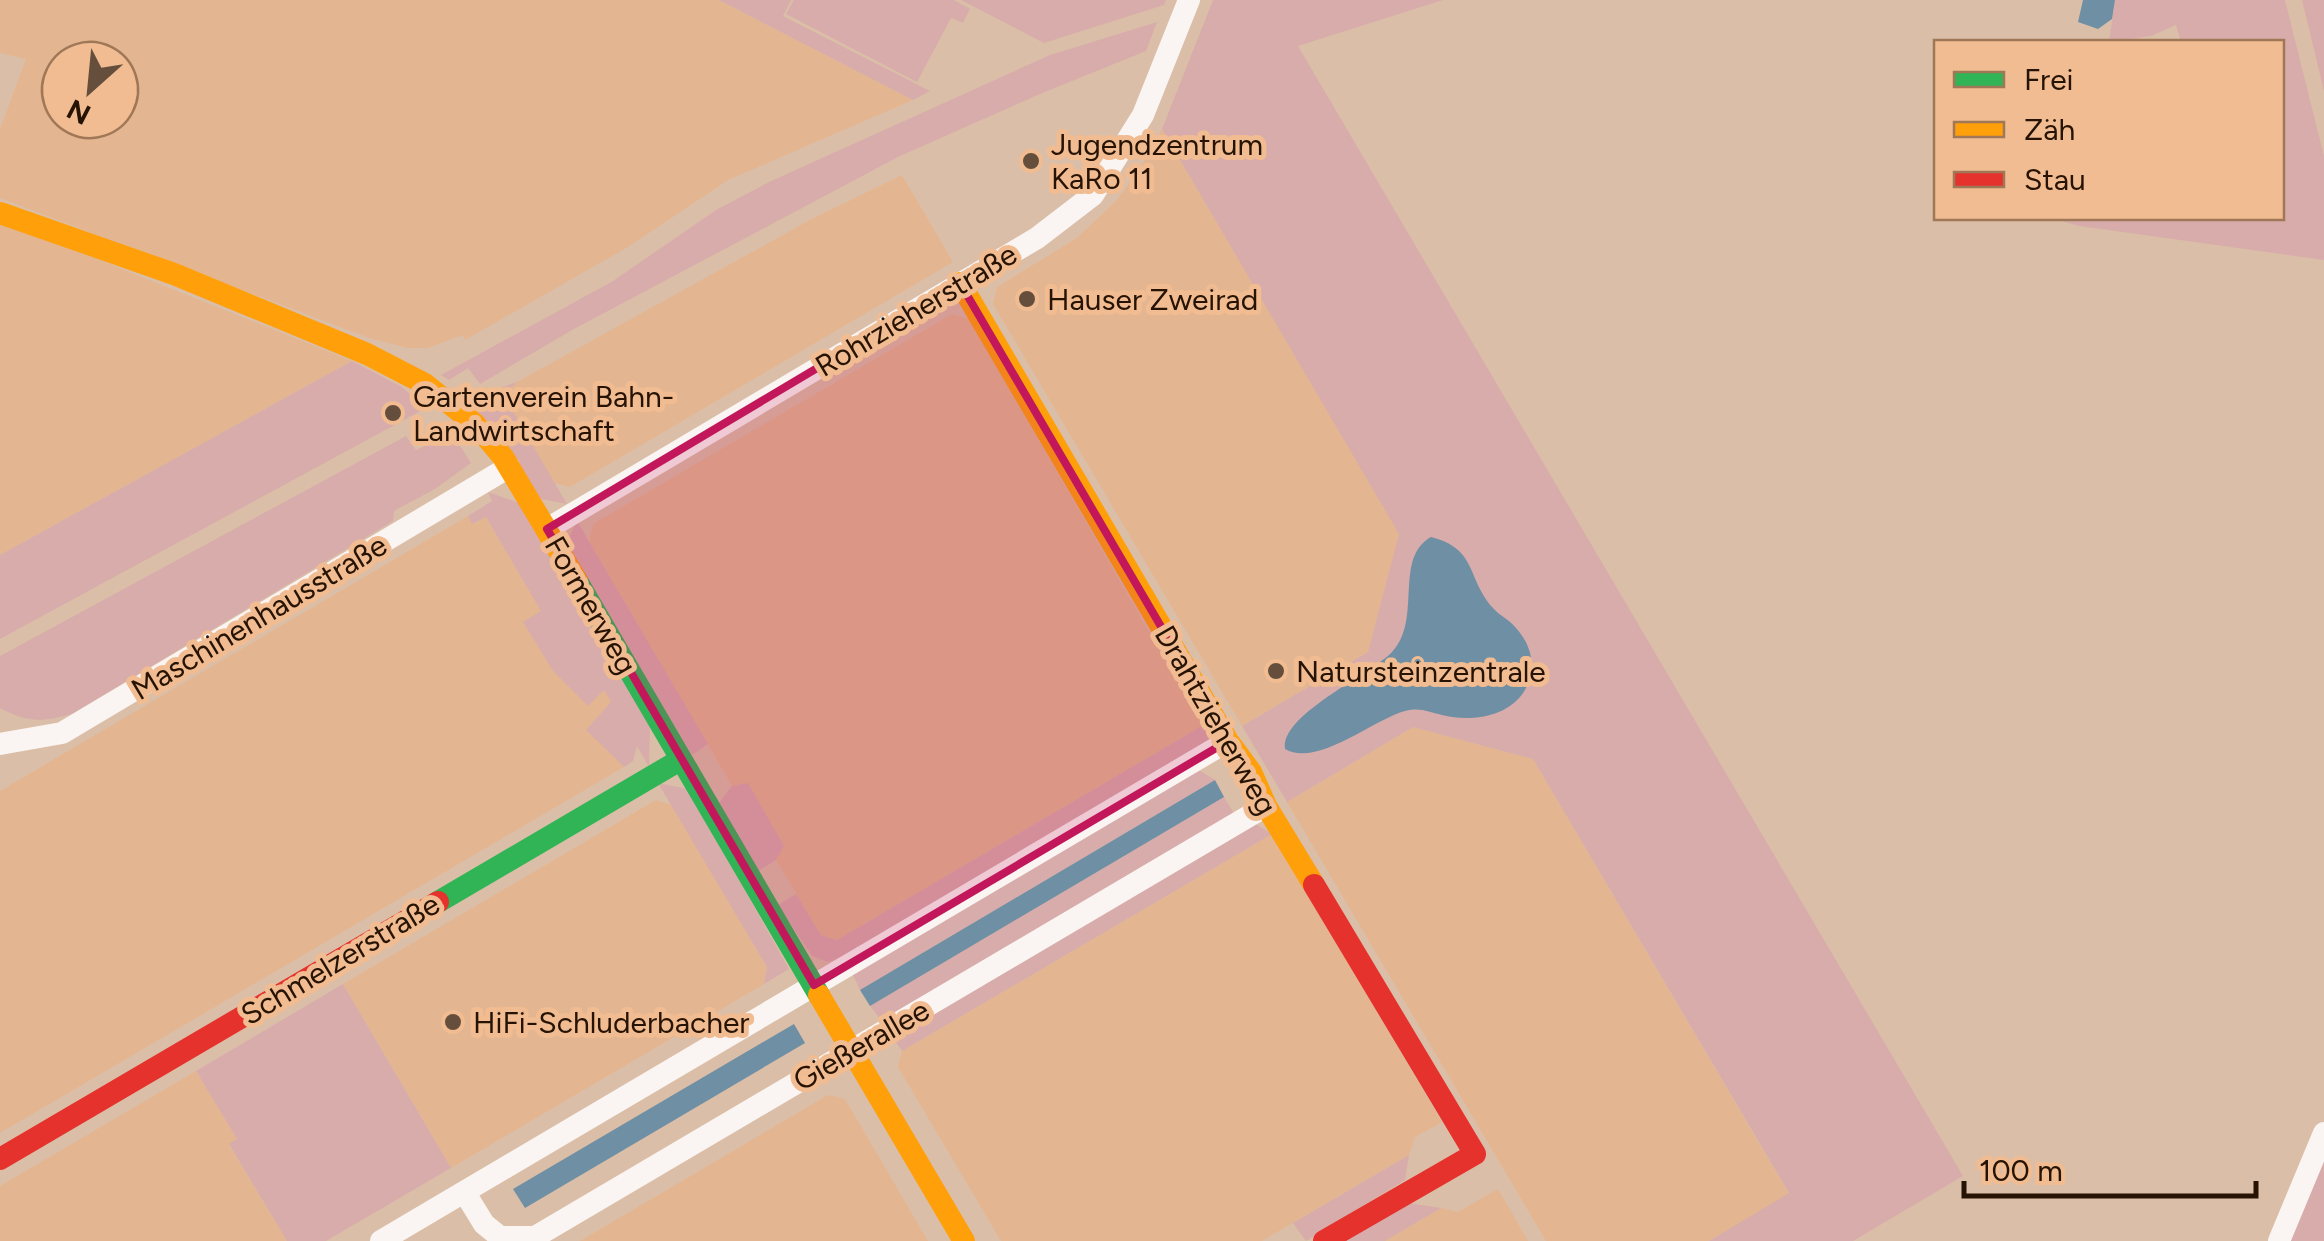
<svg xmlns="http://www.w3.org/2000/svg" width="2324" height="1241" viewBox="0 0 2324 1241" font-family="Figtree,sans-serif">
<style>
.built{fill:#e3b691;fill-rule:evenodd}
.green{fill:#d8acaa}
.water{fill:#6e8fa4}
.lines{fill:none;stroke-linecap:round;stroke-linejoin:round}
.street{stroke:#faf5f2;stroke-width:22}
.fast{stroke:#30b455;stroke-width:22}
.slow{stroke:#ff9f0a;stroke-width:22}
.jam{stroke:#e5322d;stroke-width:22}
.marked{fill:#c2185b;fill-opacity:0.2;stroke:#c2185b;stroke-width:8;stroke-linejoin:round}
.poi-dot{fill:#654f3c;stroke:#f1bc91;stroke-width:4}
.labels{text-anchor:middle;dominant-baseline:central;stroke-width:10;stroke-linejoin:round;paint-order:stroke}
.poi-label{font-size:30px;fill:#261303;stroke:#f1bc91;text-anchor:start}
.street-label{font-size:30px;fill:#261303;stroke:#f1bc91}
</style>
<rect width="100%" height="100%" fill="#dbbea7"/>
<g class="built">
<path d="M0,0H719L913,100L728,180L628,247L465,340L463,335L428,348H408L369,338L0,198V129L26,59L0,53ZM60,60H120V120H60Z"/>
<path d="M1162,129L1400,534L1368,652L1242,726L993,304L997,287L1077,238L1116,201L1138,172Z"/>
<path d="M902,175L953,262L570,487L554,483L504,396L517,382L810,220Z"/>
<path d="M0,224L39,236L352,361L0,555Z"/>
<path d="M952,314L969,319L1167,663L1207,723L837,940L821,935L776,860L784,846L748,784L732,786L589,541L593,524Z"/>
<path d="M468,516L473,524L486,517L542,612L523,623L604,689L612,703L587,730L624,767L0,1133V791Z"/>
<path d="M1413,727L1533,759L1789,1194L1709,1241H1546L1287,802Z"/>
<path d="M656,800L672,805L767,967L764,984L451,1168L343,984Z"/>
<path d="M1272,834L1442,1122L1415,1137L1409,1155L1262,1241H1001L898,1067L902,1051Z"/>
<path d="M196,1071L237,1139L229,1145L287,1241H0V1186Z"/>
<path d="M828,1095L845,1099L928,1241H580Z"/>
<path d="M1498,1189L1528,1241H1385L1441,1208L1458,1212Z"/>
</g>
<g class="green">
<path d="M719,0H791L783,16L930,91L913,100Z"/>
<path d="M794,0H954L970,9L963,23L951,18L917,82L786,14Z"/>
<path d="M961,0H1166L1164,5L1044,43Z"/>
<path d="M1213,0H1443L1298,46L1963,1176L1853,1241H1709L1789,1193L1533,759L1413,727L1287,802L1242,726L1368,652L1399,534L1162,129Z"/>
<path d="M2115,0H2285L2324,156V260L2079,226L2051,218H2282V42H2181L2176,25L2151,36L2109,42Z"/>
<path d="M2302,0H2324V91Z"/>
<path d="M1157,22L1146,51L1040,94L898,157L574,329L480,384L468,368L449,380L441,375L613,281L716,210L769,182L1050,55Z"/>
<path d="M352,361L402,387L426,408L0,639V555Z"/>
<path d="M517,382L504,396L567,504L541,499L468,405L472,398Z"/>
<path d="M452,433L471,463L435,489L394,511L393,521L72,714C42,722 28,723 0,708V656L406,436L416,450Z"/>
<path d="M488,492L519,503L650,727L649,767L637,746L633,761L624,767L586,730L611,702L604,690L588,706L553,671L523,622L541,611L486,517L472,524L468,516L492,501Z"/>
<path d="M577,521L708,744L692,755L571,553L570,535Z"/>
<path d="M1207,723L1209,741L844,956L828,962L812,956L778,905L796,894L821,935L837,940Z"/>
<path d="M1194,767L1215,780L860,990L851,971Z"/>
<path d="M658,783L688,789L789,969L764,984L767,967Z"/>
<path d="M748,783L784,846L776,860L758,871L719,803L732,786Z"/>
<path d="M1224,797L1236,817L885,1025L870,1006Z"/>
<path d="M1252,822L1272,834L902,1051L891,1035Z"/>
<path d="M343,984L451,1168L326,1241H287L229,1144L237,1139L196,1071Z"/>
<path d="M2324,1149V1241H2286Z"/>
<path d="M1409,1155L1405,1180L1306,1241L1293,1223Z"/>
<path d="M1408,1203L1441,1208L1385,1241H1343Z"/>
</g>
<g class="water">
<path d="M2083,0H2115L2112,19L2098,29L2078,22Z"/>
<path d="M1431,537C1478,549 1466,578 1493,608C1500,616 1510,620 1516,628C1549,665 1527,711 1480,717C1469,719 1453,718 1442,715C1428,712 1421,707 1405,711C1374,719 1317,768 1285,749C1280,715 1370,675 1392,652C1423,620 1393,558 1431,537Z"/>
<path d="M1215,780L1224,797L870,1006L860,990Z"/>
<path d="M794,1024L805,1043L525,1208L513,1189Z"/>
</g>
<g class="lines">
<g class="street">
<path d="M547,529L1037,238L1093,195L1143,115L1189,0"/>
<path d="M0,744L62,733L509,467"/>
<path d="M465,1193L484,1224L500,1237H535L1266,806"/>
<path d="M381,1241L1228,741"/>
<path d="M2279,1241L2324,1133"/>
</g>
<g class="fast">
<path d="M577,581L819,995"/>
<path d="M438,902L680,760"/>
</g>
<g class="slow">
<path d="M0,213L174,274L367,354L425,384L475,424L503,457L577,581"/>
<path d="M960,283L1228,741L1251,772L1266,806L1314,885"/>
<path d="M819,995L964,1241"/>
</g>
<g class="jam">
<path d="M1314,885L1475,1154L1324,1241"/>
<path d="M0,1159L438,902"/>
</g>
</g>
<path class="marked" d="M960,283L1228,741L814,985L547,529Z"/>
<g class="poi-dot">
<circle cx="1031" cy="161" r="10"/>
<circle cx="1027" cy="299" r="10"/>
<circle cx="393" cy="413" r="10"/>
<circle cx="1276" cy="671" r="10"/>
<circle cx="453" cy="1022" r="10"/>
</g>
<g class="labels">
<g class="poi-label">
<text x="1051" y="144">Jugendzentrum<tspan x="1051" dy="34">KaRo 11</tspan></text>
<text x="1047" y="299">Hauser Zweirad</text>
<text x="413" y="396">Gartenverein Bahn-<tspan x="413" dy="34">Landwirtschaft</tspan></text>
<text x="1296" y="671">Natursteinzentrale</text>
<text x="473" y="1022">HiFi-Schluderbacher</text>
</g>
<g class="street-label">
<text transform="translate(916 310) rotate(-31)">Rohrzieherstraße</text>
<text transform="translate(591 605) rotate(60)">Formerweg</text>
<text transform="translate(259 617) rotate(-31)">Maschinenhausstraße</text>
<text transform="translate(1216 720) rotate(60)">Drahtzieherweg</text>
<text transform="translate(340 959) rotate(-31)">Schmelzerstraße</text>
<text transform="translate(861 1045) rotate(-30)">Gießerallee</text>
</g>
</g>
<rect x="1934" y="40" width="350" height="180" fill="#f1bc91" stroke="#a07858" stroke-width="2.5"/>
<rect x="1954" y="72" width="50" height="15" fill="#30b455" stroke="#a07858" stroke-width="2.5"/>
<text x="2024" y="90" font-size="30" fill="#261303">Frei</text>
<rect x="1954" y="122" width="50" height="15" fill="#ff9f0a" stroke="#a07858" stroke-width="2.5"/>
<text x="2024" y="140" font-size="30" fill="#261303">Zäh</text>
<rect x="1954" y="172" width="50" height="15" fill="#e5322d" stroke="#a07858" stroke-width="2.5"/>
<text x="2024" y="190" font-size="30" fill="#261303">Stau</text>
<g transform="translate(90 90) rotate(207)"><circle r="48" fill="#f1bc91" stroke="#a07858" stroke-width="2.5"/>
<path d="M0-8L18 38L0 25L-18 38Z" fill="#654f3c"/>
<text y="-15" font-size="28" font-weight="bold" text-anchor="middle" fill="#261303">N</text>
</g>
<path d="M1964 1181v15h292v-15" fill="none" stroke="#261303" stroke-width="5"/>
<text x="1979" y="1181" font-size="30" fill="#261303" stroke="#f1bc91" stroke-width="8" paint-order="stroke">100 m</text>
</svg>
